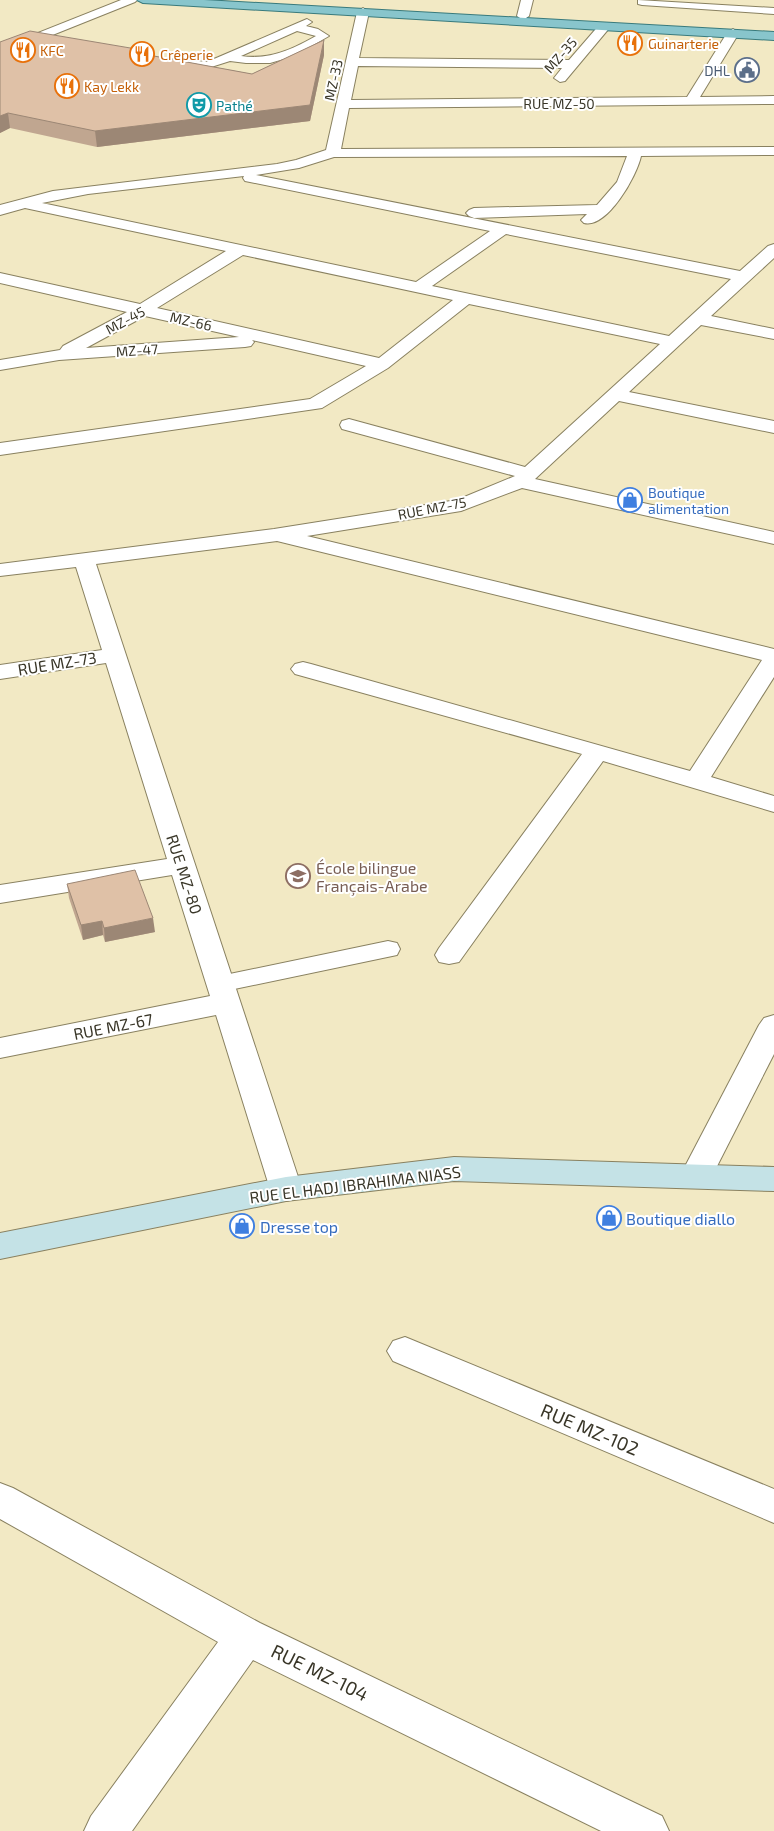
<svg xmlns="http://www.w3.org/2000/svg" width="774" height="1831" viewBox="0 0 774 1831" font-family="'Exo 2',sans-serif">
<style>
.lines{fill:none;stroke-linecap:round;stroke-linejoin:round}
.lane-casing{stroke:#898160;stroke-width:2}
.street-casing{stroke:#898160;stroke-width:2}
.secondary-casing{stroke:#898160;stroke-width:2}
.primary-casing{stroke:#397a7c;stroke-width:2}
.lane{fill:#fff;fill-rule:evenodd}
.street{fill:#fff;fill-rule:evenodd}
.secondary{fill:#c4e2e6;fill-rule:evenodd}
.primary{fill:#88c5cc;fill-rule:evenodd}
.wall{fill:#c0a690}
.shaded-wall{fill:#9c8775}
.building{fill:#dfc1a7;stroke:#9c8775}
.labels{text-anchor:middle;dominant-baseline:central;stroke-width:4;stroke-linejoin:round;paint-order:stroke}
.far-food-label{font-size:14px;fill:#c56008;stroke:#fff;text-anchor:start}
.far-street-label{font-size:14px;fill:#393628;stroke:#fff}
.far-service-label{font-size:14px;fill:#4e5e75;stroke:#fff;text-anchor:end}
.far-culture-label{font-size:14px;fill:#0d838f;stroke:#fff;text-anchor:start}
.far-shop-label{font-size:14px;fill:#366cbe;stroke:#fff;text-anchor:start}
.street-label{font-size:16px;fill:#393628;stroke:#fff}
.education-label{font-size:16px;fill:#785e54;stroke:#fff;text-anchor:start}
.shop-label{font-size:16px;fill:#366cbe;stroke:#fff;text-anchor:start}
.near-street-label{font-size:19px;fill:#393628;stroke:#fff}
</style>
<rect width="100%" height="100%" fill="#f2e9c4"/>
<g class="lines">
<defs>
<g id="lane">
<path d="M638,0L774,8V14L642,5L638,4Z"/>
<path d="M307,19L312,22L306,26L318,29L329,36L294,56L270,63H246L230,61L208,68H191L168,64L167,62L172,59L207,62ZM297,31L316,36C291,50 270,60 241,56Z"/>
<path d="M388,941L397,943L400,949L397,955L220,992L211,990L208,984L211,978L220,976Z"/>
</g>
<g id="street">
<path d="M121,0H137L135,2L0,56V48Z"/>
<path d="M521,0H533L529,16L523,20L517,16Z"/>
<path d="M363,8L369,12L359,58L569,60L601,23H609L611,26L565,81L560,82L554,78L562,68L358,66L351,100L687,97L727,33L733,29L739,33L700,97L774,96V104L349,108L341,149L774,147V155L641,156C637,176 607,229 584,223L581,220L587,214L474,218L469,216L466,213L469,210L474,208L597,205L617,182L627,156L334,157L299,168L256,175L740,271L768,246L774,244V258L711,316L774,329V339L701,325L629,392L774,421V433L619,401L535,479L774,532V544L522,488L461,511L307,536L774,649V677L711,777L774,796V812L603,761L459,962L449,964L439,962L435,955L439,948L582,754L295,674L291,669L295,664L303,662L311,664L690,771L762,660L277,541L96,564L302,1189L297,1198L286,1201L275,1198L270,1189L216,1015L0,1058V1038L210,996L172,875L0,903V885L167,859L106,663L0,679V665L102,650L76,567L0,576V564L274,529L457,500L515,476L342,429L340,425L342,421L349,419L525,467L660,344L469,304L388,368L322,408L0,455V443L310,399L366,366L252,340L254,342L251,346L245,347L59,360L0,370V360L60,350L63,346L127,312L0,283V273L140,304L226,251L25,208L0,215V205L53,191L277,164L296,160L326,150L357,12ZM244,176L243,178L245,181L250,182L490,231L416,282L42,203L88,194ZM506,234L731,279L669,336L432,286ZM243,255L453,300L379,358L157,308ZM145,316L239,337L86,348Z"/>
<path d="M774,1015V1054L712,1176L707,1184L696,1188L685,1184L680,1176L759,1025L764,1018Z"/>
<path d="M405,1337L774,1489V1523L393,1361L387,1351L393,1341Z"/>
<path d="M0,1483L13,1488L260,1623L662,1816L669,1831H601L253,1660L132,1831H84L91,1816L218,1642L0,1519Z"/>
</g>
<path id="secondary" d="M454,1157L774,1167V1191L454,1181L286,1201L0,1259V1233L286,1177Z"/>
<path id="primary" d="M137,0H204L774,32V40L143,3Z"/>
</defs>
<use href="#lane" class="lane-casing"/>
<use href="#street" class="street-casing"/>
<use href="#secondary" class="secondary-casing"/>
<use href="#primary" class="primary-casing"/>
<use href="#lane" class="lane"/>
<use href="#street" class="street"/>
<use href="#secondary" class="secondary"/>
<use href="#primary" class="primary"/>
</g>
<g class="wall">
<path d="M324,40V55L310,121L97,147L10,128L0,133V42L149,55L252,74Z"/>
<path d="M67,884L155,932L105,942L103,935L83,940L69,898Z"/>
</g>
<g class="shaded-wall">
<path d="M324,40V55L310,121L97,147L95,131L310,105Z"/>
<path d="M8,113L10,128L0,133V116Z"/>
<path d="M153,918L155,932L105,942L104,928Z"/>
<path d="M102,921L103,935L83,940L81,925Z"/>
</g>
<g class="building">
<path d="M30,31L148,51L143,54L252,74L324,40L310,105L95,131L8,113L0,116V42Z"/>
<path d="M135,870L153,918L104,928L102,921L81,925L67,884Z"/>
</g>
<defs>
<symbol id="restaurant-ring" viewBox="-11 -11 22 22"><circle r="9.5" fill="#fff" stroke="#e8710a" stroke-width="1.5"/><path d="M-5-6h1v4h1v-4h1v4h1v-4h1v5L-1.5 .5V6h-2V.5L-5-1ZM5-6V6H3V1.5H1.5Q1.5-4 5-6Z" fill="#e8710a"/></symbol>
<symbol id="civic-ring" viewBox="-11 -11 22 22"><circle r="9.5" fill="#fff" stroke="#5c6f8a" stroke-width="1.5"/><path d="M-.6-6.5H3V-4.5H.6V-3L4-1V1h2V6H-6V1h2V-1L-.6-3ZM-1.2 2.5V6h2.4V2.5Z" fill="#5c6f8a"/></symbol>
<symbol id="theatre-ring" viewBox="-11 -11 22 22"><circle r="9.5" fill="#fff" stroke="#0f9aa8" stroke-width="1.5"/><path d="M-5-5.5Q0-4 5-5.5V0Q5 5 0 6Q-5 5-5 0ZM-3.3-2.5H-1v1.5H-3.3ZM1-2.5H3.3v1.5H1ZM-2.8 1Q0 5.5 2.8 1Z" fill="#0f9aa8"/></symbol>
<symbol id="shop-ring" viewBox="-11 -11 22 22"><circle r="9.5" fill="#fff" stroke="#3f7fe0" stroke-width="1.5"/><path d="M-5-2.5h2.3a2.7 3.5 0 0 1 5.4 0H5L5.5 6h-11ZM-1.5-2.5h3a1.5 2.3 0 0 0-3 0Z" fill="#3f7fe0"/></symbol>
<symbol id="school-ring" viewBox="-11 -11 22 22"><circle r="9.5" fill="#fff" stroke="#8d6e63" stroke-width="1.5"/><path d="M0-5L7-2L0 1L-7-2ZM-4 1L0 2.5L4 1V4Q0 6-4 4Z" fill="#8d6e63"/></symbol>
</defs>
<g fill-rule="evenodd">
<use href="#restaurant-ring" x="616" y="29" width="28" height="28"/>
<use href="#restaurant-ring" x="9" y="36" width="28" height="28"/>
<use href="#restaurant-ring" x="128" y="40" width="28" height="28"/>
<use href="#civic-ring" x="733" y="56" width="28" height="28"/>
<use href="#restaurant-ring" x="53" y="72" width="28" height="28"/>
<use href="#theatre-ring" x="185" y="91" width="28" height="28"/>
<use href="#shop-ring" x="616" y="486" width="28" height="28"/>
<use href="#school-ring" x="284" y="862" width="28" height="28"/>
<use href="#shop-ring" x="595" y="1204" width="28" height="28"/>
<use href="#shop-ring" x="228" y="1212" width="28" height="28"/>
</g>
<g class="labels">
<g class="far-food-label">
<text x="648" y="43">Guinarterie</text>
<text x="40" y="50">KFC</text>
<text x="160" y="54">Crêperie</text>
<text x="84" y="86">Kay Lekk</text>
</g>
<g class="far-street-label">
<text transform="translate(560 55) rotate(-49)">MZ-35</text>
<text transform="translate(333 80) rotate(-78)">MZ-33</text>
<text x="559" y="103">RUE MZ-50</text>
<text transform="translate(125 320) rotate(-29)">MZ-45</text>
<text transform="translate(191 321) rotate(13)">MZ-66</text>
<text transform="translate(137 350) rotate(-4)">MZ-47</text>
<text transform="translate(432 508) rotate(-11)">RUE MZ-75</text>
</g>
<g class="far-service-label">
<text x="730" y="70">DHL</text>
</g>
<g class="far-culture-label">
<text x="216" y="105">Pathé</text>
</g>
<g class="far-shop-label">
<text x="648" y="492">Boutique<tspan x="648" dy="16">alimentation</tspan></text>
</g>
<g class="street-label">
<text transform="translate(57 663) rotate(-9)">RUE MZ-73</text>
<text transform="translate(185 874) rotate(72)">RUE MZ-80</text>
<text transform="translate(113 1026) rotate(-11)">RUE MZ-67</text>
<text transform="translate(355 1184) rotate(-7)">RUE EL HADJ IBRAHIMA NIASS</text>
</g>
<g class="education-label">
<text x="316" y="867">École bilingue<tspan x="316" dy="18">Français-Arabe</tspan></text>
</g>
<g class="shop-label">
<text x="626" y="1218">Boutique diallo</text>
<text x="260" y="1226">Dresse top</text>
</g>
<g class="near-street-label">
<text transform="translate(590 1429) rotate(23)">RUE MZ-102</text>
<text transform="translate(320 1672) rotate(26)">RUE MZ-104</text>
</g>
</g>
</svg>
